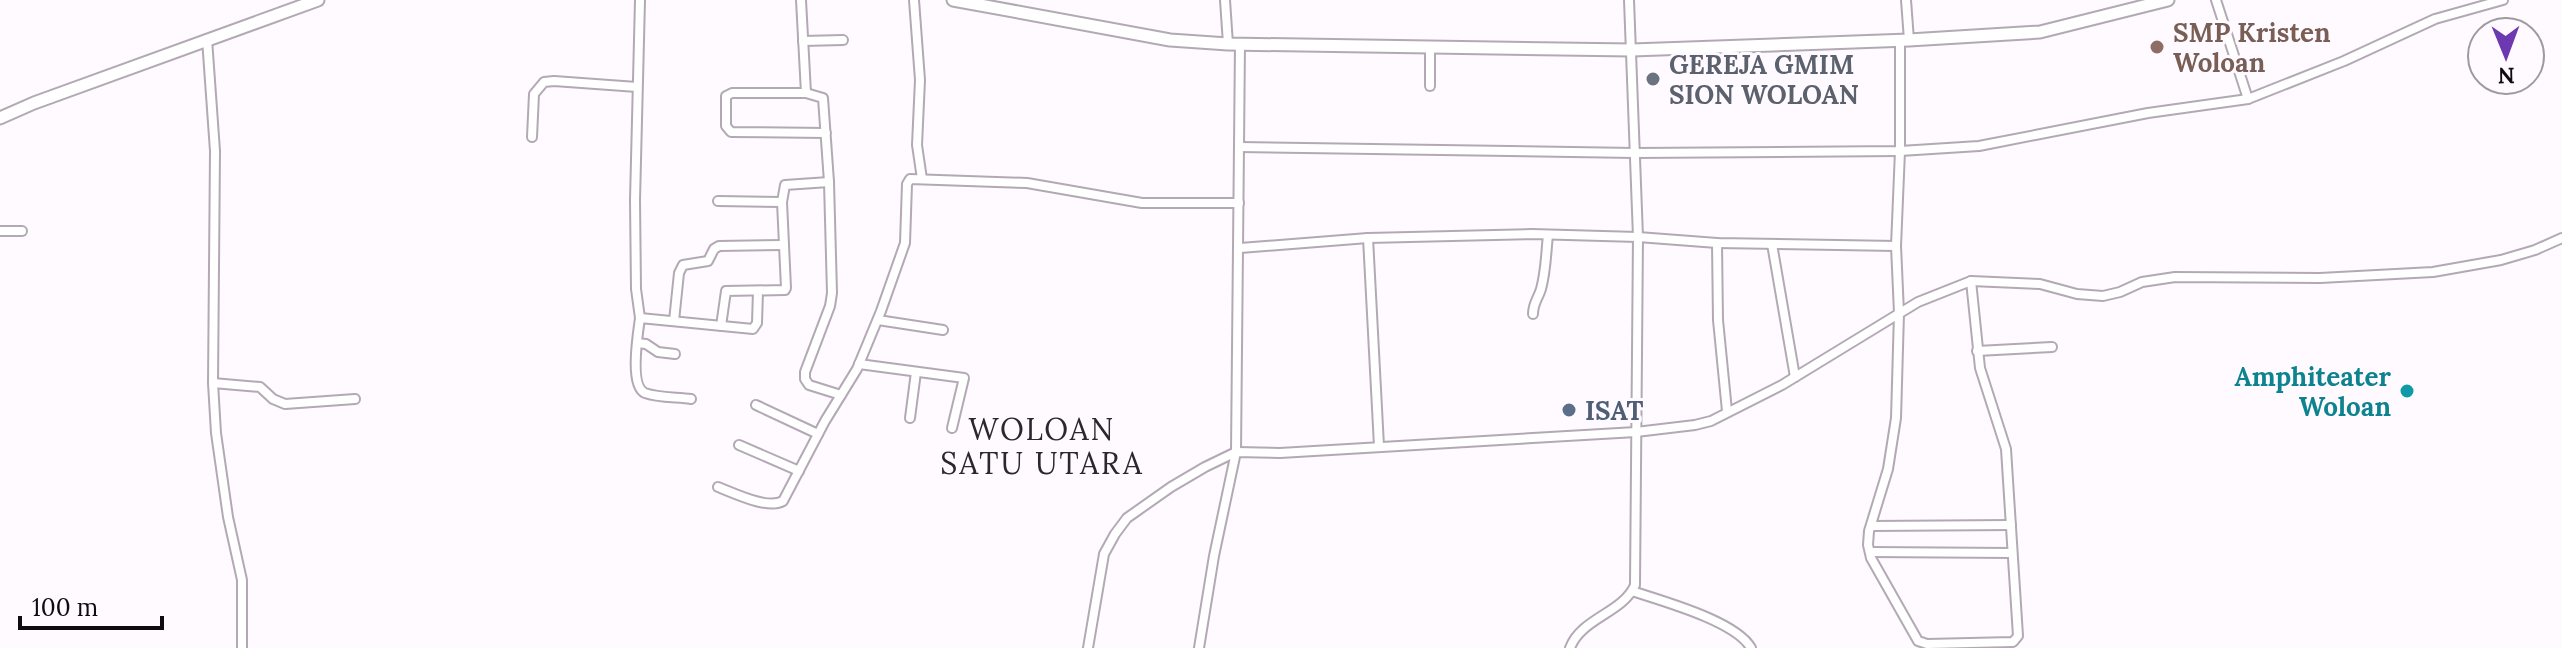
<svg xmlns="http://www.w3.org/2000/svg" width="2562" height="648" viewBox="0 0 2562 648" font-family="Lora,serif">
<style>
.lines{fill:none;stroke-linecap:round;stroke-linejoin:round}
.minor-casing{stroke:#b3a9b4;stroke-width:12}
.secondary-casing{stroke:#b3a9b4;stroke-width:15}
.minor{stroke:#fff;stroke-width:8}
.secondary{stroke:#fff;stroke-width:11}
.education-dot{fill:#8d6e63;stroke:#fefaff;stroke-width:3}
.worship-dot{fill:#6b7280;stroke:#fefaff;stroke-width:3}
.culture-dot{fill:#0f9aa8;stroke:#fefaff;stroke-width:3}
.service-dot{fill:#5c6f8a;stroke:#fefaff;stroke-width:3}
.labels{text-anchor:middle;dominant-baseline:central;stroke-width:6;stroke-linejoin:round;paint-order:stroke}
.education-label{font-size:26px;font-weight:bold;fill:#785e54;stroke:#fefaff;text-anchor:start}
.worship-label{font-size:26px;font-weight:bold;fill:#5b616d;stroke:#fefaff;text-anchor:start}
.culture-label{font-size:26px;font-weight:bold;fill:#0d838f;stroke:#fefaff;text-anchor:end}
.service-label{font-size:26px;font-weight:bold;fill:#4e5e75;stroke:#fefaff;text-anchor:start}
.quarter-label{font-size:30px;letter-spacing:2px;fill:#2e262f;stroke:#fefaff}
</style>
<rect width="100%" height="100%" fill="#fefaff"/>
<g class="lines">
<defs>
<g id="minor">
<path d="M801,0L806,93"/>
<path d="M914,0L920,80L917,145L922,179"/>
<path d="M1225,0L1228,44"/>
<path d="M1906,0L1909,40"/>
<path d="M2216,0L2248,99"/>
<path d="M207,39L215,151L213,383L216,433L228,517L242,580V648"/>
<path d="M1900,40V151L1896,246L1899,313L1896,418L1888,469L1869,531L1868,545L1871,558L1918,641L1927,644L2013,642L2018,636L2006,449L1980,368L1971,281"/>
<path d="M803,41L843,40"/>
<path d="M1430,47V86"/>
<path d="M826,133L731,132L726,126V96L732,93H806L823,98L829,182L832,293L830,306L805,372V379L809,385L841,395"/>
<path d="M532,137L534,94L544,82L554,81L637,87"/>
<path d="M1239,147L1635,153L1900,151L1979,146L2148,113L2248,99L2344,61L2435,19L2503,0"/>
<path d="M718,201L782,202"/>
<path d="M0,231H22"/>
<path d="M1368,238L1379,446"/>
<path d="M1717,243L1718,320L1727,411"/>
<path d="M1772,244L1795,377"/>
<path d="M1240,248L1368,238L1532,234L1638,237L1717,243L1896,246"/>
<path d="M1533,314C1533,303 1538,299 1541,289C1546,271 1546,253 1548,235"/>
<path d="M640,318L636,289L635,200L640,0"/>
<path d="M878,320L943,330"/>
<path d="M674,321L679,273L683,265L708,261L714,249L719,246L784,245"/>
<path d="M721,326L726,291L785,290L786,288L782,202L785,185L829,182"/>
<path d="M637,343L646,344L658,352L675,354"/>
<path d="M1977,351L2052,347"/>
<path d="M859,364L964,378L952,428"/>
<path d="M213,383L260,387L273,399L285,404L355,399"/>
<path d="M691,399C678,397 658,398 645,393C629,386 638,333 640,318L753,329L757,323L758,291"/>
<path d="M756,405L818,434"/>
<path d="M910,418L916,372"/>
<path d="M739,445L799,471"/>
<path d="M718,487C734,493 768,510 783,501L825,421L857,369L881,311L905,243L907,184L910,179L1027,183L1142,203H1239"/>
<path d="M1871,526L2011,525"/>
<path d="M1870,552L2012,553"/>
<path d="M1632,591C1662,601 1736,621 1751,648"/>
<path d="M1088,648L1104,554L1115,534L1127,518L1171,487L1205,467L1236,452L1280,453L1636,432L1695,425L1711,421L1782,385L1918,302L1971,281L2040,284L2077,294L2103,296L2120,292L2142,282L2175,277L2320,278L2433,272L2501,260L2535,250L2562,238"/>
<path d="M1199,648L1214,556L1236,452L1240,44"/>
<path d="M1570,648C1581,618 1623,613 1635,585L1638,237L1629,0"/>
</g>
<g id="secondary">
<path d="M953,0L1170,40L1228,44L1632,50L1909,40L2040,32L2168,0"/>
<path d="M0,118L34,103L318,0"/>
</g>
</defs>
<use href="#minor" class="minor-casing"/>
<use href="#secondary" class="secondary-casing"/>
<use href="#minor" class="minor"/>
<use href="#secondary" class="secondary"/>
</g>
<circle class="education-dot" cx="2157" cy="47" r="8"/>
<circle class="worship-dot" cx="1653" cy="79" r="8"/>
<circle class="culture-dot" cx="2407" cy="391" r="8"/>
<circle class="service-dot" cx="1569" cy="410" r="8"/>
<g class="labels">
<g class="education-label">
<text x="2173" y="32">SMP Kristen<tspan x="2173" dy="30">Woloan</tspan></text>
</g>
<g class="worship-label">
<text x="1669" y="64">GEREJA GMIM<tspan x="1669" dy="30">SION WOLOAN</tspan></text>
</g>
<g class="culture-label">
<text x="2391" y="376">Amphiteater<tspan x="2391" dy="30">Woloan</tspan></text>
</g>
<g class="service-label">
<text x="1585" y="410">ISAT</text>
</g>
<g class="quarter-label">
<text x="1042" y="429">WOLOAN<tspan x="1042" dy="34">SATU UTARA</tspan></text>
</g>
</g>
<g transform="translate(2506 56) rotate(179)"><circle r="38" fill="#fefaff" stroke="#9e9a9f" stroke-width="2"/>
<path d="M0-6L14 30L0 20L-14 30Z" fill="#6d39b0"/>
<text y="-12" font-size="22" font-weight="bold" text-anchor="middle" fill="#0f0b0f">N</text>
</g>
<path d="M20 616v12h142v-12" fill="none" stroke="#0f0b0f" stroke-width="4"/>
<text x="32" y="616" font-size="24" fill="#0f0b0f" stroke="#fefaff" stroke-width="6" paint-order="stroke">100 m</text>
</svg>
